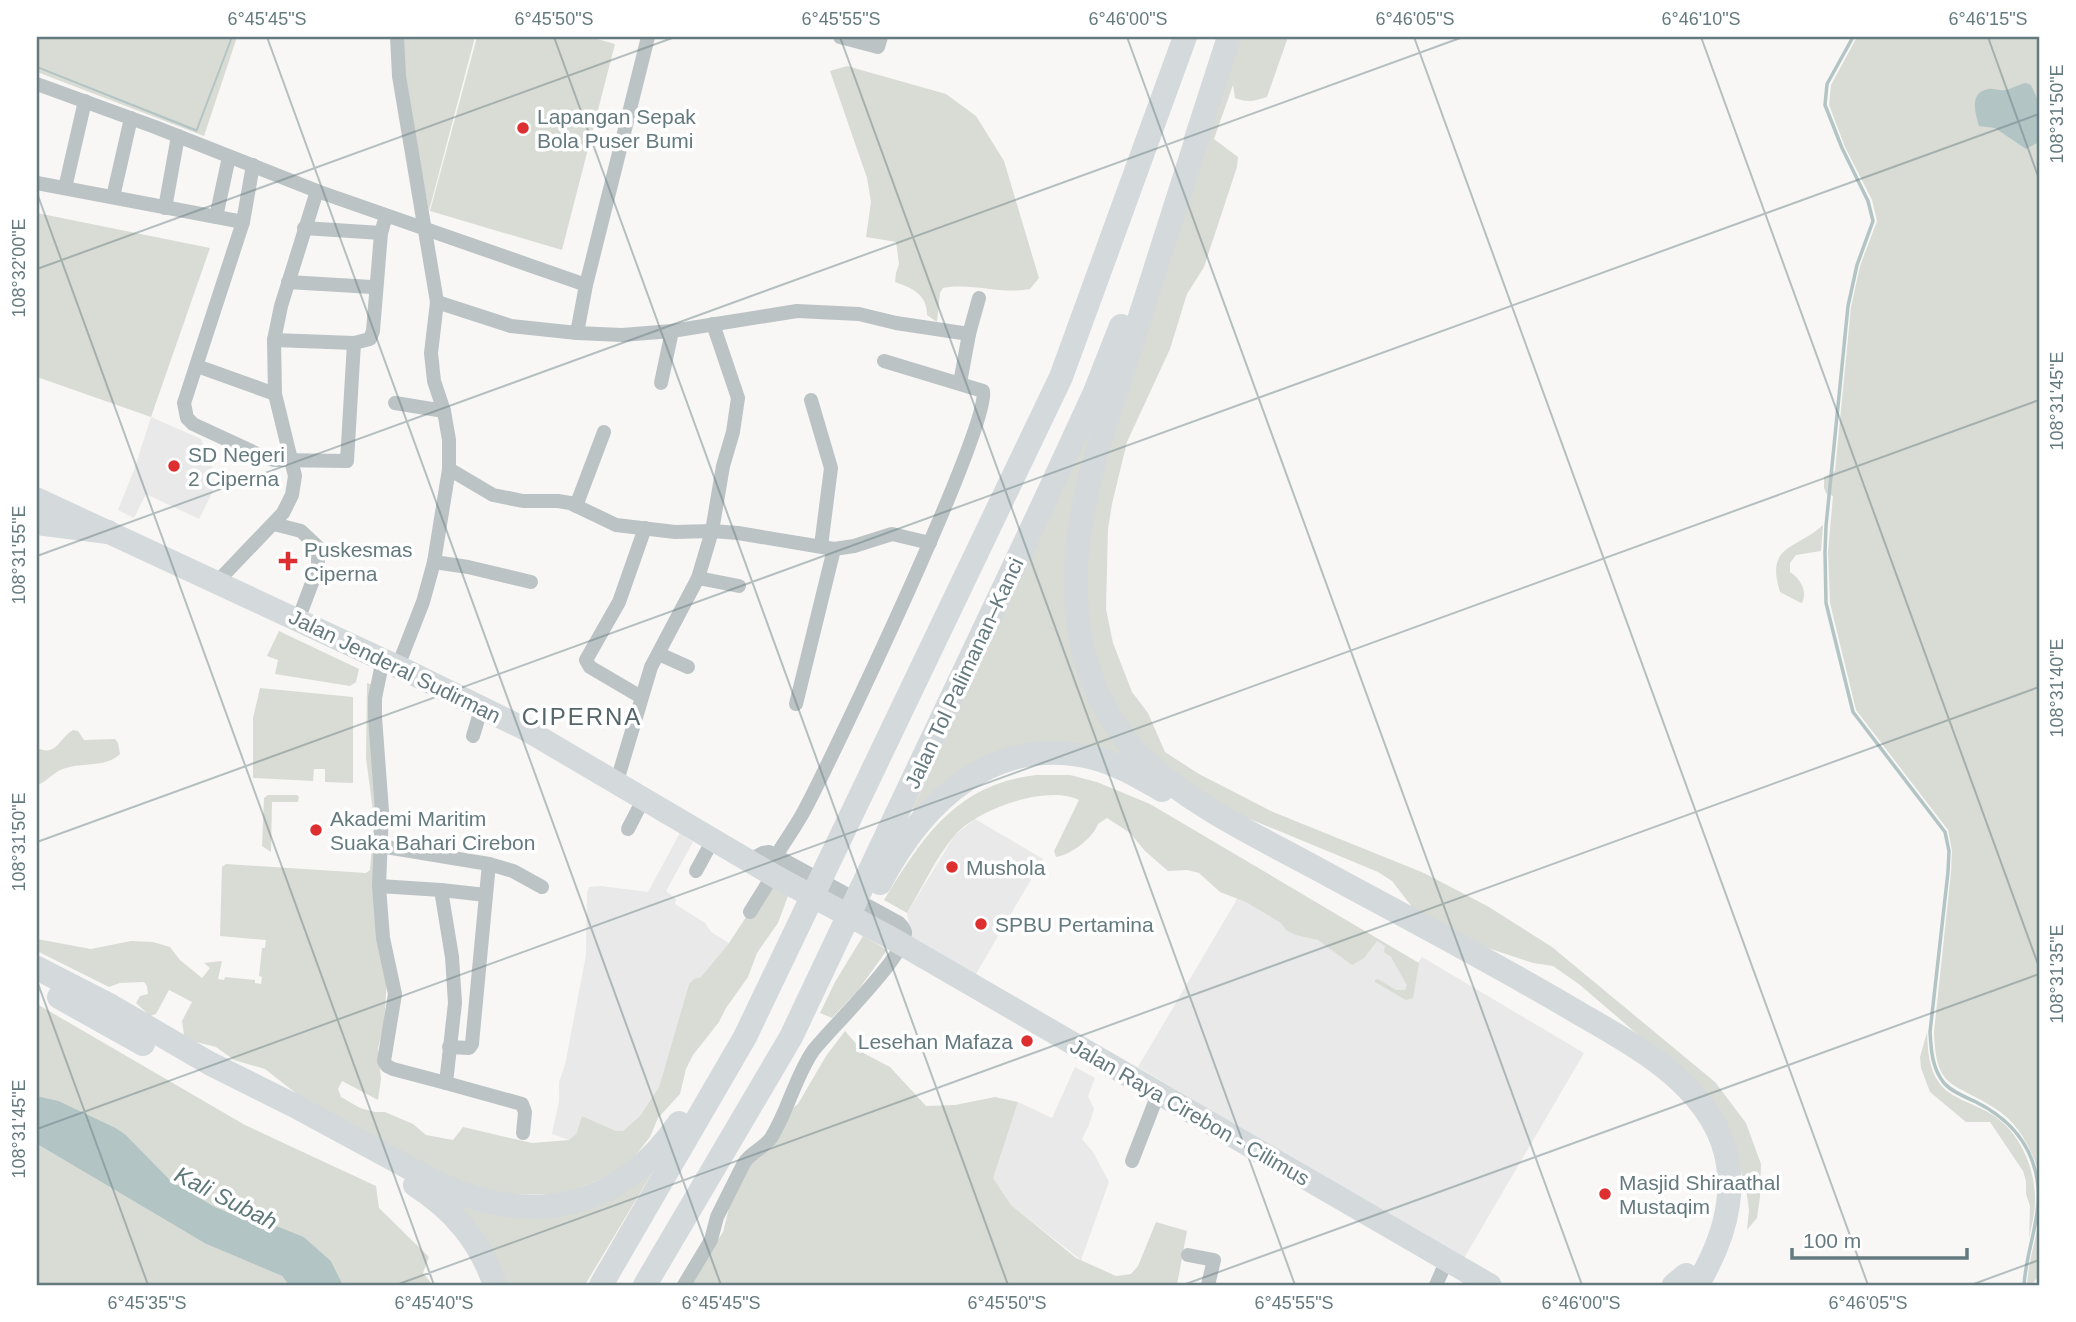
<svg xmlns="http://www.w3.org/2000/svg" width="2076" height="1322" viewBox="0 0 2076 1322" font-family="Arial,sans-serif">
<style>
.built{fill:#e8e9e8}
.green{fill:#d9dcd4}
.water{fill:#b3c4c5}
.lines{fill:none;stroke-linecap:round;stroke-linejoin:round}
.stream{stroke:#b3c4c5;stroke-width:3.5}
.minor{stroke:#bcc3c5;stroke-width:14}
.trunk{stroke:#d4d9db;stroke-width:23}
.motorway{stroke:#d4d9db;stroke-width:24}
.ticks{fill:none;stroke:#647a7f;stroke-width:2;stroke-opacity:0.45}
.poi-dot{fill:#dd2f30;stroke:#fff;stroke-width:2.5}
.labels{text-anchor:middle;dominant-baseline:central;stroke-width:7;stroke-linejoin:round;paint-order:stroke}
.poi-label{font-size:21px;fill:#647a7f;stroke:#fff;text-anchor:start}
.street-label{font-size:21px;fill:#647a7f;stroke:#fff}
.water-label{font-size:23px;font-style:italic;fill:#5e7879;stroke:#fff}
.quarter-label{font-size:24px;letter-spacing:2px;fill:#55666a;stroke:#fff}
.neatline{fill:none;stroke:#647a7f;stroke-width:2.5}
.ticks-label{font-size:18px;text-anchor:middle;fill:#647a7f}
</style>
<rect width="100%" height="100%" fill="#f8f7f5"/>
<g class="built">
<path d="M151,417L201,439L212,463L214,489L199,519L146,494L134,518L118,510L134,470Z"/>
<path d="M975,819L1043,859L973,979L912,943L907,913L955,835Z"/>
<path d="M680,833L693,842L666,891L676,899L675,904L705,923L711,932L729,943L701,977L694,979L689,984L659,1087L640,1116L623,1131H616L582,1116L576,1134L569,1140L552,1134L559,1101V1082L565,1065L586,955L587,893L589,887L601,886L648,892Z"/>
<path d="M1256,867L1418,963L1422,957L1584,1053L1463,1260L1138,1067Z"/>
<path d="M1075,1067L1095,1078L1088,1096L1094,1109L1089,1125L1082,1139L1093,1152L1109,1182L1081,1260L1011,1205L992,1177L1018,1102L1052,1118Z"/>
</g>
<g class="green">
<path d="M37,37H237L204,136L37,72Z"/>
<path d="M403,37H475L429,211L406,92Z"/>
<path d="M477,37H590L615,44L562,250L430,211Z"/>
<path d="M1238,37H1288L1267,97C1255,101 1247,103 1235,98L1233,85L1214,139L1238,157L1237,167L1204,267L1187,294L1170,349L1127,442L1112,504L1108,529L1106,609L1113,643L1132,692L1148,713L1165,752L1199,774L1273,812L1424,873L1489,907L1552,947L1715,1082L1746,1123L1761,1164L1760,1197L1757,1218L1747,1230L1749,1210L1746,1189L1731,1137L1664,1057L1580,985L1553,966L1533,963L1482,946L1416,912L1392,881L1378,872L1233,812L1163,765L1119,715L1086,635L1088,517Z"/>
<path d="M1857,37H2039V1173C2030,1146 2019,1123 1993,1107C1952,1081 1936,1090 1934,1032L1951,872L1952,851L1948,830L1856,710L1830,603L1828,552L1833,496L1826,493L1824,488V477L1835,471L1851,307L1860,266L1877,221L1872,200L1845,147L1829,105L1831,85Z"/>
<path d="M847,66L946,94L976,116L1004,161L1039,278L1030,289C1001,295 972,282 943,288L940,293L937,322L927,315C927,294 912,288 895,282L896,273L899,264L896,242L866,237L871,202L867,178L830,71Z"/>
<path d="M37,213L210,248L151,417L37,377Z"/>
<path d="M1104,386L1072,637L1156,778L1042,746L918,813L912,810L1001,620Z"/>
<path d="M1823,525L1821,551L1796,555L1790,563V572C1800,578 1808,591 1802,603L1799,602L1780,592C1765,544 1796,550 1823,525Z"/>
<path d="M279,631L359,669L356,682L350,686L275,674L278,660L267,656Z"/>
<path d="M367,683L373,685L376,794L375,922L387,979L384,1024L378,1048L381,1079L378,1100L342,1081L338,1089L341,1097L360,1108L375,1112H385L413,1124L426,1135L453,1140L463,1127L532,1143L569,1140L576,1134L582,1116L616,1131H623L640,1116L659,1087L689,984L694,979L701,977L729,943L767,885L788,896L778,923L757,953L748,977L726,1008L719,1022L693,1055L686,1069L680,1094L658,1118L650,1137L624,1170L564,1194L483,1195L302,1098L265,1069L234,1060L216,1047L192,1041L184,1035L182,1021L192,1002L169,990L156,1014L150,1016L136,1003L140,996L148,994L147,986L144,982L120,983L109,987L37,951V939L91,949L131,941L153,942L170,947L180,960L202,978L210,968L204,963L222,961L218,979L224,980L225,977L255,980V983L261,984L262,977L259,976L262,948H265L266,940L220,936L222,867L226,864L366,873L370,870L374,819L366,758Z"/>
<path d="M260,688L353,697V783L325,782V769H314L313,781L253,778V718Z"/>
<path d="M73,730L78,731L84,740L115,739L118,743L120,754C105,768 85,762 66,768C53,771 48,782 37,785V748C57,757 58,739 73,730Z"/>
<path d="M1036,775H1070L1097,782L1150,804L1419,963L1413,998L1406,1000L1375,982V980L1378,979L1396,990H1405L1407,985L1391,957L1384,952L1385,946L1377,941L1364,958L1352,965L1318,940L1296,935L1286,930L1281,923L1246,902L1220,892L1199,873L1187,870L1168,871L1145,851L1130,833L1107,818L1098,824C1093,838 1071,855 1056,857L1054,851L1079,800C1047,784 978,809 955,835C936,857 922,888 907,913L884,900C923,836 957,784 1036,775Z"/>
<path d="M268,795H297L299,797L298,802H272L271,852L262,846L264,798Z"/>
<path d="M863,936L887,950L859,989L832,1018L820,1013L835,982Z"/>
<path d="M37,1004L245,1125L376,1186L379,1208L429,1257L423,1273L433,1285H343L331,1261L304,1237L257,1218L235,1215L215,1207L171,1181L126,1135L116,1128L59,1101L37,1096Z"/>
<path d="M845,1031L865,1054L890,1067L926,1106L955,1105L995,1097L1018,1102L993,1178L1011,1205L1076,1258L1116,1276L1131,1274L1138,1266L1156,1222L1187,1231L1177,1285H690L723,1232L732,1196L754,1158L772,1148L794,1107L798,1104L826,1056Z"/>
<path d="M1927,1032C1928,1050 1928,1068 1940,1084C1950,1097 1971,1103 1986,1111C2018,1127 2036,1167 2035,1202C2035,1214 2031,1227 2029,1239L2030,1206L2026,1194V1181L2023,1171L1990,1122H1966L1930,1092L1921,1068L1920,1057Z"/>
<path d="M37,1144L206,1244L282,1276L289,1285H37Z"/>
<path d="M658,1163L585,1285H500L433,1189L508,1215Z"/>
<path d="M2039,1221V1276L2031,1285H2027L2029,1266Z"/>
</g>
<g class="water">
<path d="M231,37H233L197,132L37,68V66L196,129Z"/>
<path d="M2026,83L2031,85L2039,103V142L2026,149L1995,128L1979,126C1975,112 1969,93 1988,89C1994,88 1999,91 2005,90C2012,89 2018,84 2026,83Z"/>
<path d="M37,1096L59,1101L116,1128L126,1135L171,1181L215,1207L235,1215L257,1218L304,1237L331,1261L343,1285H289L282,1276L206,1244L37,1144Z"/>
</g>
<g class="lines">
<path class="stream" d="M1853,37L1827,84L1825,105L1842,148L1868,201L1873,221L1857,265L1848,306L1826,526L1825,552L1826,603L1853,712L1945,832L1949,851L1948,872L1930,1032C1931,1050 1932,1068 1944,1083C1952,1092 1965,1097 1976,1102C2008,1118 2031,1143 2037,1179C2043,1215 2026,1250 2024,1285"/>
<g class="minor">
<path d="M397,37L399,76L437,302L431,353L434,381L444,411L449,440V469L434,562L423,602L398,666"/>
<path d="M840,37L878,47L881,37"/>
<path d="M37,84L155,127L317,191L586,285"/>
<path d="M253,165L243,222L184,403L187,418L193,424L264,457L274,460L347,461L354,343"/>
<path d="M37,183L243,222"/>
<path d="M65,188L85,101"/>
<path d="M113,197L131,118"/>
<path d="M165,208L178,136"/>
<path d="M216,217L229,157"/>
<path d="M304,228L381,233"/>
<path d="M288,282L372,287"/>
<path d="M437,302L511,326L577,333L586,285L648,37"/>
<path d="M577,333L622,335L672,331L797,311L859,314L896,323L969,334L979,298"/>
<path d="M274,340L354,343L370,339L373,331L381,233L386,216"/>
<path d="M197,366L275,394"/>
<path d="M661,383L672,331"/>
<path d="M960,383L969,334"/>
<path d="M811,400L831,468L821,546"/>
<path d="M395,403L444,411"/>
<path d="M449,469L493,495L523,501H558L570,503L616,525L675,532L712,531L738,533L834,549L854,546L892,534L930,543"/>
<path d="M576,506L604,432"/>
<path d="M274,524L301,531L318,547V567L298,620"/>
<path d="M434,562L468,567L531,582"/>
<path d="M698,578L739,586"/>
<path d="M217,582L283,513L292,495L295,476L275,394L274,340L281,306L317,191"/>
<path d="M659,654L688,667"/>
<path d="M641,697L590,667L586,660L619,602L645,528"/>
<path d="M796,704L834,549"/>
<path d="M473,736L482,706"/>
<path d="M617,781L651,667L698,578L712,531L723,466L733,432L738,398L713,324"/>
<path d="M628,829L644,798"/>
<path d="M380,846L489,864L513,871L542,887"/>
<path d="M776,856C785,841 796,826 804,811C829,765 995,416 983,391L884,361"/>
<path d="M696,871L714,838"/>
<path d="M379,886L441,890L452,957L455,1003L446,1083L393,1069L387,1066L384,1061L395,994L383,938L379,886L382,811L375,717V698L383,659"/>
<path d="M441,890L486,895L472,1044L469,1048L449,1047"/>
<path d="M486,895L489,864"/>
<path d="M750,912L773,875"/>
<path d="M446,1083L522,1104L525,1112L523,1133"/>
<path d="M1132,1161L1158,1094"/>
<path d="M1188,1255L1214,1260L1208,1285"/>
<path d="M684,1285L711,1240L717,1217L744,1163C751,1152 763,1149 771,1138C788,1111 795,1077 813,1051C829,1030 908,954 905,932C904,928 902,926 899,923L769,852L763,853L750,860"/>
<path d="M1436,1285L1447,1260"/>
</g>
<path class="trunk" d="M37,499L407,671L525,729L778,878L891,938L1490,1285"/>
<g class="motorway">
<path d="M1201,126C1178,199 1154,272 1131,345C1099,444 1059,544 1083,650C1092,690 1116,734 1146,762C1194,807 1257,836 1314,867C1404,916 1495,963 1582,1015C1629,1042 1684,1072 1712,1120C1744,1174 1728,1234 1697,1285"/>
<path d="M1196,139L1229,37"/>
<path d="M37,523L108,532"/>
<path d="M880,883C923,801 994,733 1094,758C1118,764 1141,778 1162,790"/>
<path d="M37,968L111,1006L209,1063L293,1105L441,1185C534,1227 620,1209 679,1123"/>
<path d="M59,997L143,1044"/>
<path d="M415,1185C454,1210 480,1241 495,1285"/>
<path d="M601,1285L745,1037L1061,377L1185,37"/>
<path d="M645,1285L791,1037L1042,507L1095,392L1121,326"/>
<path d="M1674,1285L1686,1275"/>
</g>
</g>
<path class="ticks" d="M267,37L721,1285M554,37L1008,1285M840,37L1295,1285M1127,37L1582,1285M1414,37L1868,1285M1701,37L2039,967M1988,37L2039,179M37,193L434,1285M37,269L675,37M37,556L1463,37M37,842L2039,114M37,981L148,1285M37,1129L2039,400M396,1285L2039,687M1183,1285L2039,974M1971,1285L2039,1260"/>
<g class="poi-dot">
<circle cx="523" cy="128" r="7"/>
<circle cx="174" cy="466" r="7"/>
<path d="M284.5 550.5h7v7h7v7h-7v7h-7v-7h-7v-7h7z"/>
<circle cx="316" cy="830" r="7"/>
<circle cx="952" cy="867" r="7"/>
<circle cx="981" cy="924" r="7"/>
<circle cx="1027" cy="1041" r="7"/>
<circle cx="1605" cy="1194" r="7"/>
</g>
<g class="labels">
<g class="poi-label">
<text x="537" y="116">Lapangan Sepak<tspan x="537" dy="24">Bola Puser Bumi</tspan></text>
<text x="188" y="454">SD Negeri<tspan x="188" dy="24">2 Ciperna</tspan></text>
<text x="304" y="549">Puskesmas<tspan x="304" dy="24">Ciperna</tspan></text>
<text x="330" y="818">Akademi Maritim<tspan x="330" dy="24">Suaka Bahari Cirebon</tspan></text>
<text x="966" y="867">Mushola</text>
<text x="995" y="924">SPBU Pertamina</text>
<text x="1013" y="1041" text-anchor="end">Lesehan Mafaza</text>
<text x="1619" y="1182">Masjid Shiraathal<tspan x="1619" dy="24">Mustaqim</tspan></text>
</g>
<g class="street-label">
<text transform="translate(395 666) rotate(26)">Jalan Jenderal Sudirman</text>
<text transform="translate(964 673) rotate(-65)">Jalan Tol Palimanan–Kanci</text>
<text transform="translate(1190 1112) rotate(30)">Jalan Raya Cirebon - Cilimus</text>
</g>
<g class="water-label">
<text transform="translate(226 1198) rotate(27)">Kali Subah</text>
</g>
<g class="quarter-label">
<text x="582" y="716">CIPERNA</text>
</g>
</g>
<rect width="2076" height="1322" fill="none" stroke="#ffffff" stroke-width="77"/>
<path d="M1792 1248v10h175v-10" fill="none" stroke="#647a7f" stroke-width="3.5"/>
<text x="1803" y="1248" font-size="21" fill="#647a7f" stroke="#ffffff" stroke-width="5" paint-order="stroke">100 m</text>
<rect x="38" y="38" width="2000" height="1246" class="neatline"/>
<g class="ticks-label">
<text x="267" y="25">6°45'45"S</text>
<text x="554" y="25">6°45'50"S</text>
<text x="841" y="25">6°45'55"S</text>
<text x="1128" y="25">6°46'00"S</text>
<text x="1415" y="25">6°46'05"S</text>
<text x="1701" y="25">6°46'10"S</text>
<text x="1988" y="25">6°46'15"S</text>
<text transform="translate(2057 114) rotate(-90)" y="6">108°31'50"E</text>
<text transform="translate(19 268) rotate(-90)" y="6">108°32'00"E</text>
<text transform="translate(2057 401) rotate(-90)" y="6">108°31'45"E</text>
<text transform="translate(19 555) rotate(-90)" y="6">108°31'55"E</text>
<text transform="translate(2057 688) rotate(-90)" y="6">108°31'40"E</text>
<text transform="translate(19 842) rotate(-90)" y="6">108°31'50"E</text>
<text transform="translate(2057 974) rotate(-90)" y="6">108°31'35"E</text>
<text transform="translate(19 1129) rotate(-90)" y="6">108°31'45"E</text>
<text x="147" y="1309">6°45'35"S</text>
<text x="434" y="1309">6°45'40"S</text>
<text x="721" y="1309">6°45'45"S</text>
<text x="1007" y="1309">6°45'50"S</text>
<text x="1294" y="1309">6°45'55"S</text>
<text x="1581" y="1309">6°46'00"S</text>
<text x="1868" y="1309">6°46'05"S</text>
</g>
</svg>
